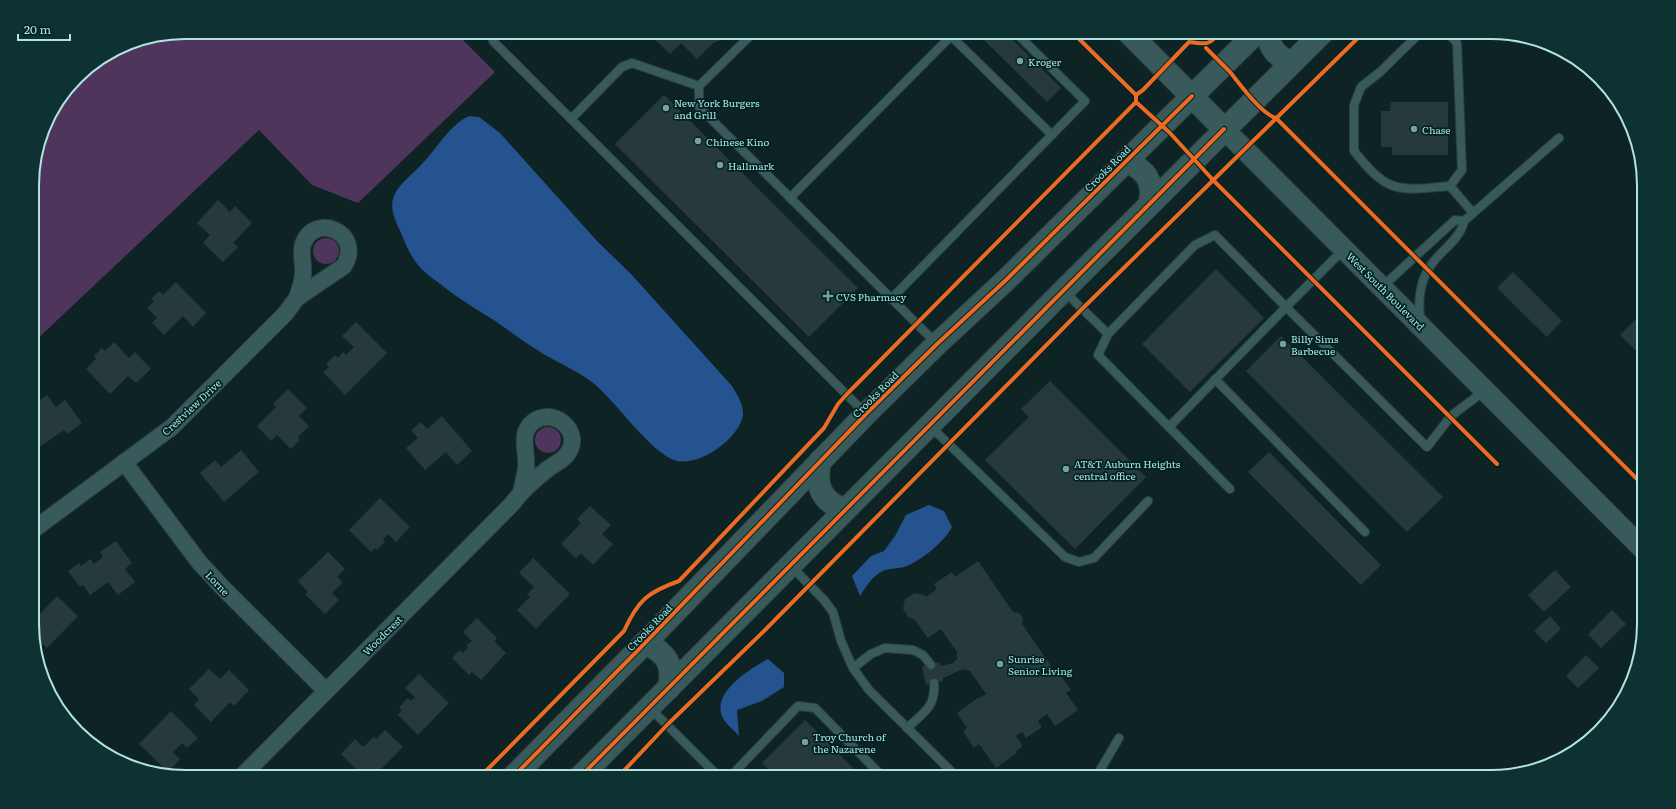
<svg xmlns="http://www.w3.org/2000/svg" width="1676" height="809" viewBox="0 0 1676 809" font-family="Literata,serif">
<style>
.green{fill:#4f355c}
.water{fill:#25538f}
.building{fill:#273a3b}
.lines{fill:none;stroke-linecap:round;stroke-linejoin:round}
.service-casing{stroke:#2c4040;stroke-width:10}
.minor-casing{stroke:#2c4040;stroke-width:18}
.tertiary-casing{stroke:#2c4040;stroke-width:22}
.secondary-casing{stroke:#2c4040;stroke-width:24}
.service{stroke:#395a5a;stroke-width:8}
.minor{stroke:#395a5a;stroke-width:16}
.tertiary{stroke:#395a5a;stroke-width:20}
.secondary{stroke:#395a5a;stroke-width:22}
.cycleway-casing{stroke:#022;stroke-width:6}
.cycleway{stroke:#ed6a23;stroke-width:4}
.poi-dot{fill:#77a0a0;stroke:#022;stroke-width:1.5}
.labels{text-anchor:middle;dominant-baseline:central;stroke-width:3.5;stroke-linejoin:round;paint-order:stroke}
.poi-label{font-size:10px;fill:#b0e3e3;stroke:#022;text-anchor:start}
.street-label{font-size:10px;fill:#b0e3e3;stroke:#022}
.rim{fill:none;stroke:#b0e3e3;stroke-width:2}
</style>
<rect width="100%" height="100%" fill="#0e2323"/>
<g class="green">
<path d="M185,32H455L495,72L358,203L312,185L259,130L33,343L32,175L48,117L84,70L127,44Z"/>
<circle cx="326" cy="251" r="13"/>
<circle cx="548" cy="440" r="13"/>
</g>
<g class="water">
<path d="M469,116L479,117L500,133L597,241L631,274L732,386C737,394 744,406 743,415C739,439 700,466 677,461C652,455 615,400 592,382C577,371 561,364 545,355C530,346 515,335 501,325C483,313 465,303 448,290C437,281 423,273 415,261C409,253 405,242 401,233C396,223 390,210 393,199C396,186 412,175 421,165C437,149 448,126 469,116Z"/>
<path d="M929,505L944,511L952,527C945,541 920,562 904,567C897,569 889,568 883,571C873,575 865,588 860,596L852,576L871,556L884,551L895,536L906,515Z"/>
<path d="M768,659L784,673V687L762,701L737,710L739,736C735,731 728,726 724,720C708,694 750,669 768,659Z"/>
</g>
<g class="building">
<path d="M647,32H732L726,38L713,43L697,59L681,43L670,54Z"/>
<path d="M982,32H1005L1061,88L1047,102L979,35Z"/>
<path d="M664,95L858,288L809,337L615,144Z"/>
<path d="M1391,102H1448V155H1392V147H1381V111H1390Z"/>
<path d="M218,200L230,212L235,206L252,223L233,243L238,247L223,262L203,243L210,235L197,223Z"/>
<path d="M1216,269L1264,318L1190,392L1142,344Z"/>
<path d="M1513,272L1562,321L1547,337L1497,288Z"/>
<path d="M176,282L206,313L193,327L183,316L164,335L152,323L157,318L147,308L154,301L151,299L159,291L163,295Z"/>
<path d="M1636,319L1643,327V358L1620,335Z"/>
<path d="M356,322L387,353L345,395L323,372L329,367L326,364L335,355L338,358L343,352L346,355L354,347L342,336Z"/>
<path d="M1281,336L1443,497L1407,532L1246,371Z"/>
<path d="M114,342L129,358L135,352L151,369L136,383L128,376L110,394L86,369L96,359L94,356L102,348L105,351Z"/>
<path d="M1050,381L1146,477L1075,549L985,460L1029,417L1021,409Z"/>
<path d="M288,389L307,408L299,416L309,426L298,437L300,440L291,449L277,435L271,441L257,426L276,407L273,404Z"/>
<path d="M47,395L56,407L65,400L82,423L67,434L64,430L41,446L33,435V405Z"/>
<path d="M442,416L472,451L457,465L446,452L425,470L406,448L418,438L411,430L421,422L427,429Z"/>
<path d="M241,450L259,472L224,502L200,473L215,460L221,467Z"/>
<path d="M1269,452L1381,565L1361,585L1248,472Z"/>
<path d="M380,498L410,527L396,542L388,534L383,540L385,542L377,550L375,548L371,552L349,530Z"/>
<path d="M590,506L611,525L602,534L613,544L593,565L581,553L576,558L561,544L581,523L577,519Z"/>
<path d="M116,541L132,563L125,569L135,582L118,595L108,582L90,595L83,585L80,587L68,571L79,563L81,566L90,559L94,564L103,557L100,552Z"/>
<path d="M328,552L345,569L337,577L343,582L332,593L339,600L325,614L305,594L308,592L298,581Z"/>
<path d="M533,558L570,594L536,629L517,610L530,597L527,594L534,587L519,573Z"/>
<path d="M978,561L1013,612L1019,613L1023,618L1022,624L1051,666L1049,668L1052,673L1057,670L1071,690L1066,693L1078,710L1055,726L1047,714L1038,721L1042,727L1026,738L1022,732L1016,736L1023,746L1016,751L1017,753L996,768L979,744L974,748L963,731L967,728L957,713L979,697L980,698L986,694L970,671L963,669L943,678V681L926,685L922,666L940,662L941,666L953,663L957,659V652L941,629L928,638L914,619L909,618L903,609L905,599L914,593L924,595L926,597L937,589L934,584L952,572L955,577Z"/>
<path d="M1555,570L1571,587L1544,612L1528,595Z"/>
<path d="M57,596L78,616L47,648L33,635V609L39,615Z"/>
<path d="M1612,610L1626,624L1601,648L1588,634Z"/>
<path d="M1550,616L1561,629L1546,643L1534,631Z"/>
<path d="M477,618L497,638L494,641L506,653L481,680L472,672L469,675L452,658L460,650L463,653L468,648L466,646L472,641L463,632Z"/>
<path d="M1586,655L1599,668L1578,688L1566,676Z"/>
<path d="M209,669L220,679L229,670L249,690L234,706L230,702L211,722L194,705L199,699L189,689Z"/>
<path d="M419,674L449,703L418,735L398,715L402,710L399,707L408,698L411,701L415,697L405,688Z"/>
<path d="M171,711L198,738L187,748L182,743L173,752L180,759L168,772L139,744Z"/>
<path d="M805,720L861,776L860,777H776L762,763Z"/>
<path d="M385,730L403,747L373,777H370L362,769L359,772L341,754L355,739L363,747L374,737L376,739Z"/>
</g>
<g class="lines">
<defs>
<g id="service">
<path d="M494,32L493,41L571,119"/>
<path d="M754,32L699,86L632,63L622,67L571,119L865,413"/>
<path d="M1205,32H1207"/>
<path d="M1421,32L1380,72L1361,87L1354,105V151C1364,163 1376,179 1391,185C1408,192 1432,187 1450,186L1462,170L1457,43L1447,32"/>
<path d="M951,36L1052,135"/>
<path d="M699,86V107L936,343"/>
<path d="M1450,186L1473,213"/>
<path d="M790,198L955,32"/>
<path d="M1344,249L1286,307L1427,447L1451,416L1484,391"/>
<path d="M1382,287L1455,220L1464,221"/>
<path d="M1064,291L1108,334L1098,355L1230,489"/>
<path d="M891,299L1085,101L1015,32"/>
<path d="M1421,320C1417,303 1420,280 1431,265C1441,250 1460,240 1464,221L1559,138"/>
<path d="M1108,334L1195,245L1215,235L1286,307L1169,427"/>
<path d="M1215,379L1365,532"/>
<path d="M930,426L1065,557L1079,562L1094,558L1148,501"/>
<path d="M791,566L824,600L833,612L841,641L853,668L869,690L957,777"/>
<path d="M853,668L871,654L885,648L913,650L923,655L931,665"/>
<path d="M650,708L719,777"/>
<path d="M907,728C923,713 936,707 934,683"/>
<path d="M730,777L798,706L815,708L883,777"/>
<path d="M1096,777L1119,738"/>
</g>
<g id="minor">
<path d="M124,462L199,562L222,587L326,691"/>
<path d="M33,530L172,427L285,314L297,298L344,266C364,232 314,212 303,244C300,253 304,264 303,274C303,282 299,290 297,298"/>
<path d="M241,777L512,504C522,490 536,478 549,468C556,463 564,460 568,453C583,431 553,406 533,422C518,434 528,452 526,468C525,476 523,484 521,492"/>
</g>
<path id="tertiary" d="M1224,129L1644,550"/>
<g id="secondary">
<path d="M1128,32L1224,129"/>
<path d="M1269,32C1267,47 1278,57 1291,63"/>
<path d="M1126,161C1146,170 1154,181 1150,203"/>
<path d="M820,461C815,485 820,501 845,510"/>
<path d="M645,643C667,653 674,665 669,688"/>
<path d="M513,777L645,643L866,414L937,344L1006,280L1257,32"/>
<path d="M580,777L1063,291L1323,32"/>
</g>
</defs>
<use href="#service" class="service-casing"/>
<use href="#minor" class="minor-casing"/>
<use href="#tertiary" class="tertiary-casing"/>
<use href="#secondary" class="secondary-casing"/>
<use href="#service" class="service"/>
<use href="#minor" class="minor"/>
<use href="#tertiary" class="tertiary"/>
<use href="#secondary" class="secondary"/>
<defs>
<g id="cycleway">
<path d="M1072,32L1136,95"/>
<path d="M1206,48C1214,56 1222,64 1230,72C1240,84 1261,114 1276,118L1644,486"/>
<path d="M1136,102L1170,133L1213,180L1497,464"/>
<path d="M480,777L624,631C638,600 648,592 679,581L824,428L838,404L846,395L1136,102V95L1143,90L1189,42C1209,44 1207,46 1221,32"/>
<path d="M513,777L645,643L866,414L937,344L1006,280L1192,96"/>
<path d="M580,777L1224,129"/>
<path d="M618,777L667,725L766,629L1082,309L1364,32"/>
</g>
</defs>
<use href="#cycleway" class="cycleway-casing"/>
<use href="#cycleway" class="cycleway"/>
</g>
<g class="poi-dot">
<circle cx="1020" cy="61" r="4"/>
<circle cx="666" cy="108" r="4"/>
<circle cx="1414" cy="129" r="4"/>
<circle cx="698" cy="141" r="4"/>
<circle cx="720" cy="165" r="4"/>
<path d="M826 290h4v4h4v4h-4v4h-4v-4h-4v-4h4z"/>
<circle cx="1283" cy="344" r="4"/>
<circle cx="1066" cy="469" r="4"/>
<circle cx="1000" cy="664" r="4"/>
<circle cx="805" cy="742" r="4"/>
</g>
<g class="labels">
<g class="poi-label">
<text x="1028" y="61">Kroger</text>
<text x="674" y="102">New York Burgers<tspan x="674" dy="12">and Grill</tspan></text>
<text x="1422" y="129">Chase</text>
<text x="706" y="141">Chinese Kino</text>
<text x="728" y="165">Hallmark</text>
<text x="836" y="296">CVS Pharmacy</text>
<text x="1291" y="338">Billy Sims<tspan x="1291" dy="12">Barbecue</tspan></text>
<text x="1074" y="463">AT&amp;T Auburn Heights<tspan x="1074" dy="12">central office</tspan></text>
<text x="1008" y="658">Sunrise<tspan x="1008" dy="12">Senior Living</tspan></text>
<text x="813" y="736">Troy Church of<tspan x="813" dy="12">the Nazarene</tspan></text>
</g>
<g class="street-label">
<text transform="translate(1107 168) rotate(-45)">Crooks Road</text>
<text transform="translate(1386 291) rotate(45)">West South Boulevard</text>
<text transform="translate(875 394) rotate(-45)">Crooks Road</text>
<text transform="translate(191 407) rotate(-43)">Crestview Drive</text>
<text transform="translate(218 583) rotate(46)">Lorne</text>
<text transform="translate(649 627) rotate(-46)">Crooks Road</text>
<text transform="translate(382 635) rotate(-45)">Woodcrest</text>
</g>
</g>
<path d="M0 0H1676V809H0ZM185 39H1491A146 146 0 0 1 1637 185V624A146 146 0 0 1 1491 770H185A146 146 0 0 1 39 624V185A146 146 0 0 1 185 39Z" fill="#0e3131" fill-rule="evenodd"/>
<path class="rim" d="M185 39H1491A146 146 0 0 1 1637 185V624A146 146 0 0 1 1491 770H185A146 146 0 0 1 39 624V185A146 146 0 0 1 185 39Z"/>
<path d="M18 34v6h52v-6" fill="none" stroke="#b0e3e3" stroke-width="2"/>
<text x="24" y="34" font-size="12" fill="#b0e3e3" stroke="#002222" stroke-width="3" paint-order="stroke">20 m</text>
</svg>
